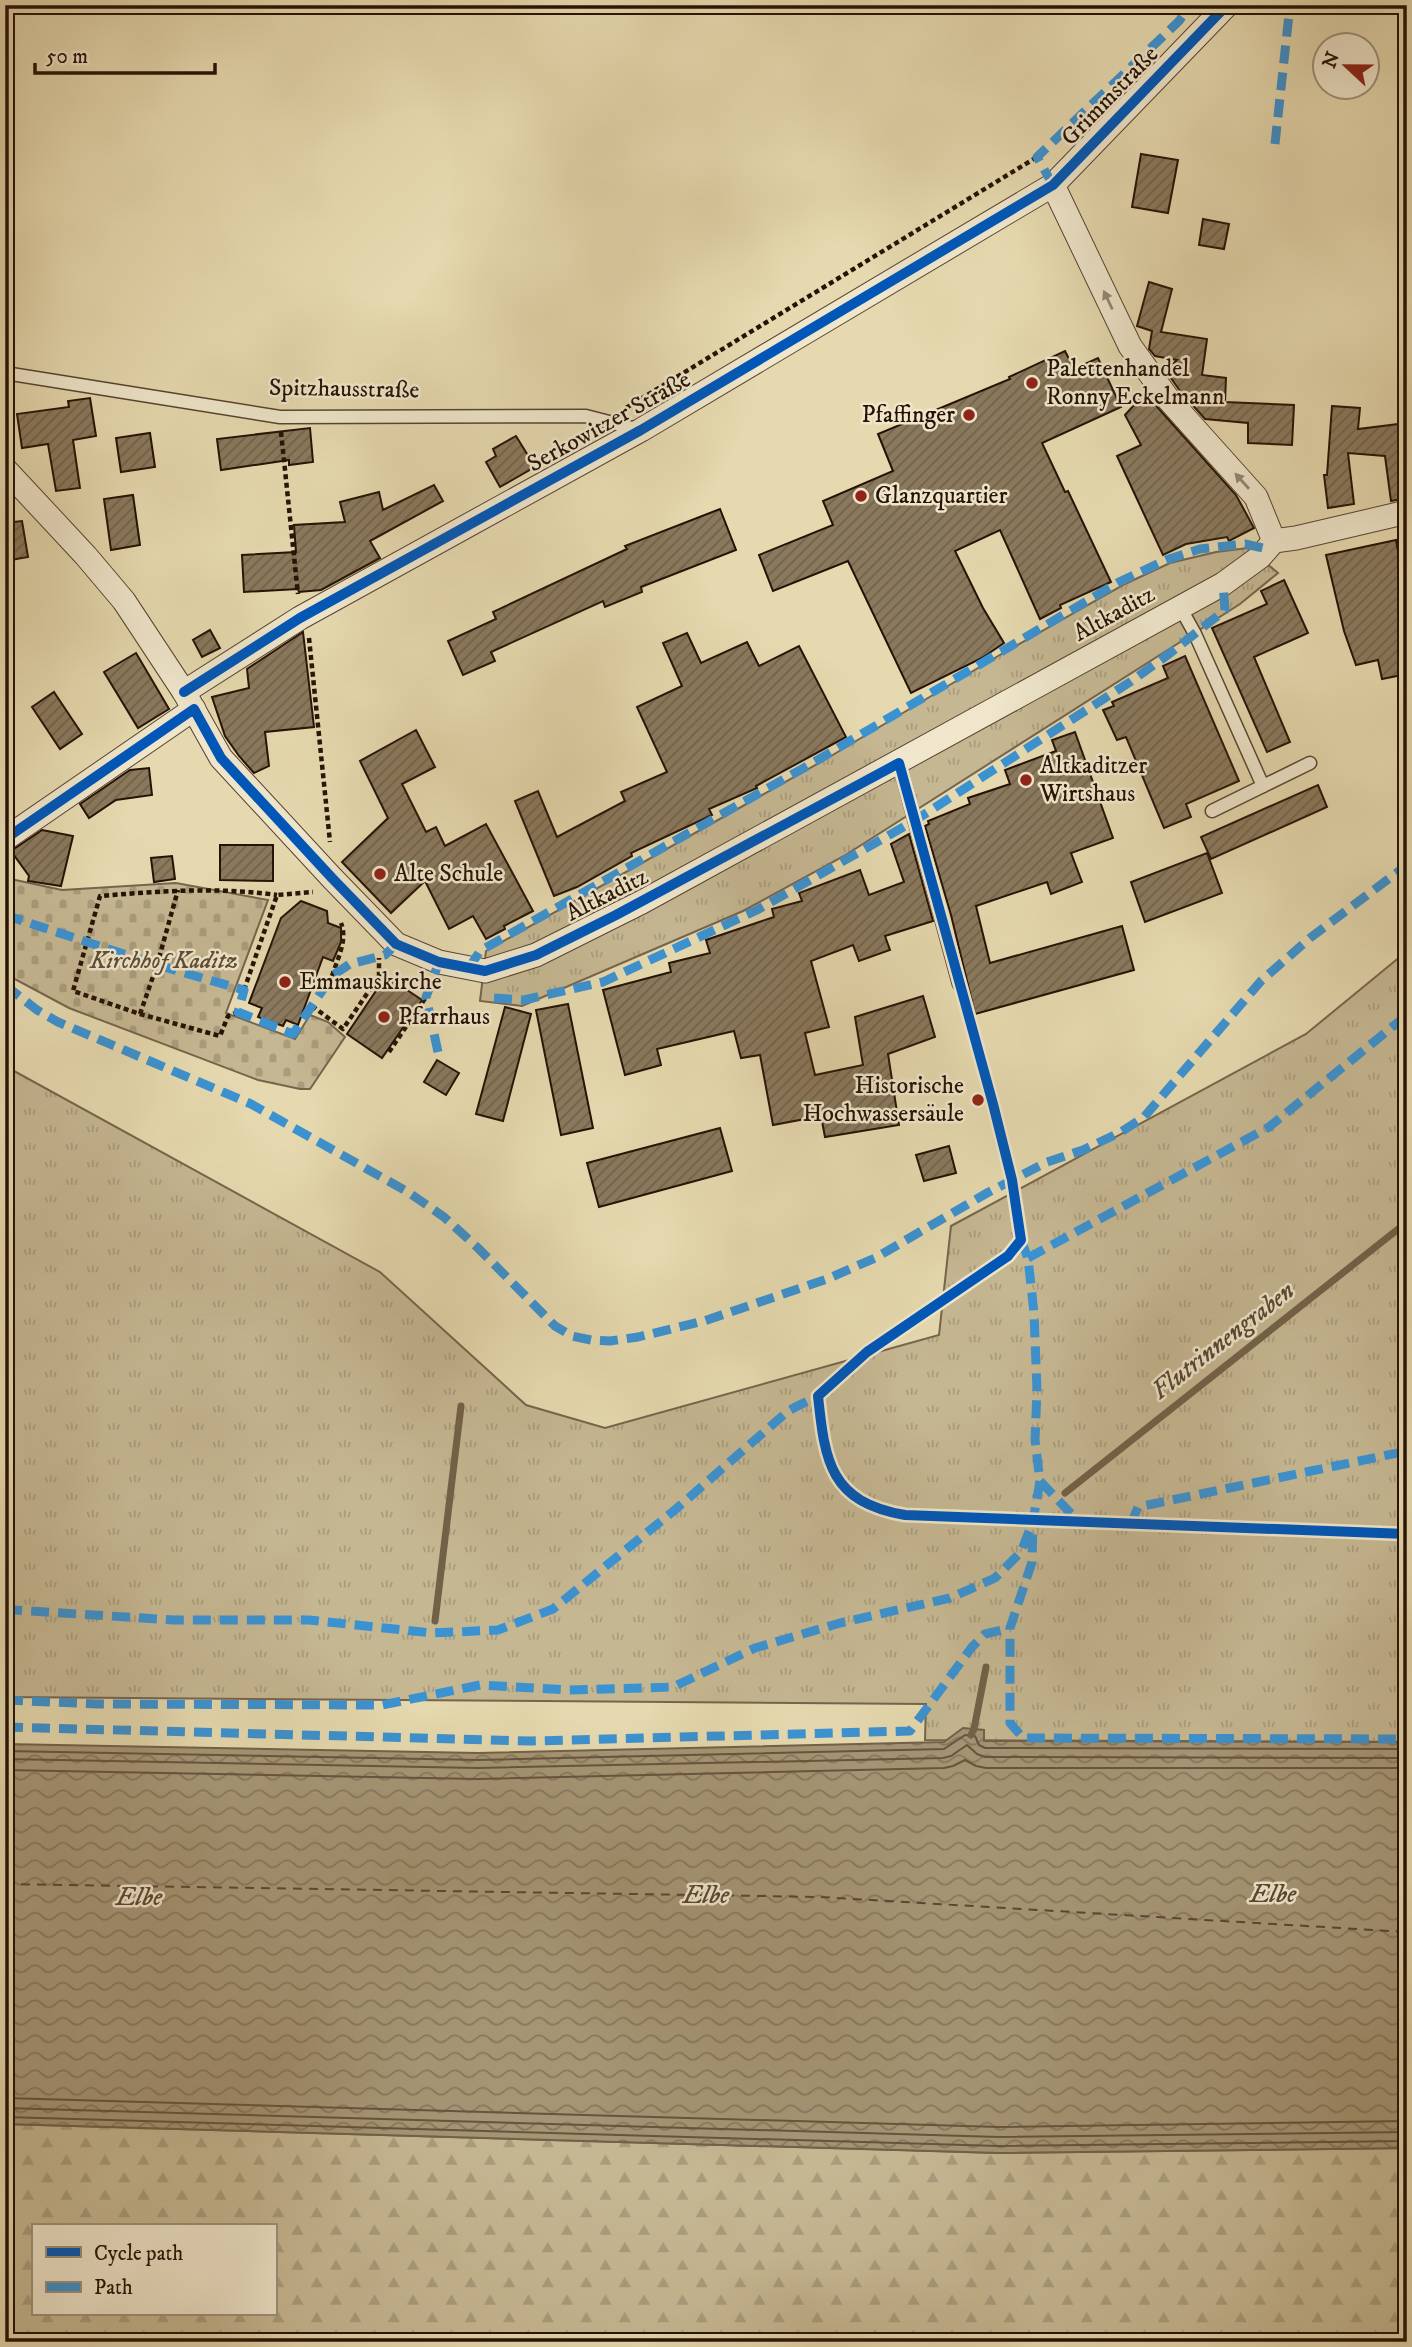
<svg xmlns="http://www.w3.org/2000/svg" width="1412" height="2347" viewBox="0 0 1412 2347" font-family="'IM FELL DW Pica',serif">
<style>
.grass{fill:url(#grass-tufts);stroke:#76644c;stroke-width:2}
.forest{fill:url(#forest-firs);stroke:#76644c;stroke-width:2;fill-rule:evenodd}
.cemetery{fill:url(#cemetery-stones);stroke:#76644c;stroke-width:2}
.water{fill:url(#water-waves);stroke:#726148;stroke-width:2}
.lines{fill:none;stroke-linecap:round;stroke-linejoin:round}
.shore{stroke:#66543d;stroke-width:2}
.stream{stroke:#726148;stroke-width:7}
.ferry{stroke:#594632;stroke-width:2;stroke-dasharray:9 7;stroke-linecap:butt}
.building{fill:url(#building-hatch);stroke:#261205;stroke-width:2}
.lane-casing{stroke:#564430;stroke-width:15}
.street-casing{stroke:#564430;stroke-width:25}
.path{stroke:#261205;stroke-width:4.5;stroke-dasharray:5 3.5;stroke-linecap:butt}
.lane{stroke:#efe6cb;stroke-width:12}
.street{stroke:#efe6cb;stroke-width:23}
.quiet{stroke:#3b92d1;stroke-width:9;stroke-dasharray:18 9;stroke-linecap:butt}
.cycleway-casing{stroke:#efe6cb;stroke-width:15}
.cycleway{stroke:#0057b8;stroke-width:10}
.oneway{fill:#958772}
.poi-dot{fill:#8f2418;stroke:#efe6cb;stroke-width:2.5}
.labels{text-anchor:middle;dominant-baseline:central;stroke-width:5;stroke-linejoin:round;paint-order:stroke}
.street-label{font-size:24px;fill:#261205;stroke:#efe6cb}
.poi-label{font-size:24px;fill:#261205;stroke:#efe6cb;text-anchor:start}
.park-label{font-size:24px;font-style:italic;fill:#5e4c36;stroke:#efe6cb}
.water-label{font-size:26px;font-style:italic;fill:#594632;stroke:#efe6cb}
</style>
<defs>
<pattern id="grass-tufts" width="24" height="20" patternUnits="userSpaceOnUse" patternTransform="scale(1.75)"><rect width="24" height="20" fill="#c5b792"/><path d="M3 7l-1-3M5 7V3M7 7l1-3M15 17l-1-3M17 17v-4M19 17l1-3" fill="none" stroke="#a99c7c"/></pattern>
<pattern id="forest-firs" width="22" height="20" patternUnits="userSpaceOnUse" patternTransform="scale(1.75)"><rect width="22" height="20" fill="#c5b792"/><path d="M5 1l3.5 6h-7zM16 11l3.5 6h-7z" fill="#a99c7c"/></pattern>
<pattern id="cemetery-stones" width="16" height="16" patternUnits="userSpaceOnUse" patternTransform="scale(1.75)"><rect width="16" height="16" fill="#c5b792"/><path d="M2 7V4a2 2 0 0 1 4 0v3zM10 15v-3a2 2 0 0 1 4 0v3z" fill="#a99c7c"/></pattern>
<pattern id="water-waves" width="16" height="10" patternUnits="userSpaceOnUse" patternTransform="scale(1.75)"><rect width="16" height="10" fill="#a59575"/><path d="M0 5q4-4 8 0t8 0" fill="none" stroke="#86785e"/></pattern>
<pattern id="building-hatch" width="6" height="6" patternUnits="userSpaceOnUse" patternTransform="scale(1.75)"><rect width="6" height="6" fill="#8a795d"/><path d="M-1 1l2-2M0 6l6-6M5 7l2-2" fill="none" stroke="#71624b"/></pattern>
</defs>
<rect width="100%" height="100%" fill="#e6d9af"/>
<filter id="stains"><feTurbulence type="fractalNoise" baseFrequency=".00286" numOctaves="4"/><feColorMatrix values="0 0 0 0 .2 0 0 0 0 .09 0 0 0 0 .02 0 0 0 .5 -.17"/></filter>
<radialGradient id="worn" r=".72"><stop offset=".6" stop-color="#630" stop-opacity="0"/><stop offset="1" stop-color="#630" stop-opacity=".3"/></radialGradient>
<g class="grass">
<path d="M1248,548L1278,573L1240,604L844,856L743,911L522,1006L480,1001L486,951L826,759L998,656L1125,584L1170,563L1216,552Z"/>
<path d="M1407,951V1742L925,1740L926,1704L5,1697V1066L380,1272L526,1405L605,1428L939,1335L951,1226L1306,1034Z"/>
</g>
<path class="forest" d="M5,2124L999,2153L1407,2148V2342H5ZM33,2226H275V2314H33Z"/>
<path class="cemetery" d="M6,878L62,890L176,883L268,900L226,1013L295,1039L310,1015L328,1022L345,1037L310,1089H300L258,1080L69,1008L7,975Z"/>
<path class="water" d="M963,1728L984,1730V1741L1407,1742V2148L999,2153L5,2124V1744L478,1753L944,1742Z"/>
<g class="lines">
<g class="shore">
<path d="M5,1751L478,1760L944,1749L965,1735L975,1736L979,1745L985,1748L1407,1749"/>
<path d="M5,1759L478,1768L943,1758L951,1756L967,1745L977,1754L985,1757L1407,1758"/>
<path d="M5,1770L478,1779L944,1768L953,1766L965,1760L976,1766L986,1768H1407"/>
<path d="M5,2098L999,2127L1407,2121"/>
<path d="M5,2108L999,2137L1407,2132"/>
<path d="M5,2117L999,2146L1407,2141"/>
</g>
<g class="stream">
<path d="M1065,1493L1407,1222"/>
<path d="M435,1621L461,1406"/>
<path d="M971,1735L974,1729L986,1667"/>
</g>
<path class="ferry" d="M5,1884L821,1897L1407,1932"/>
</g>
<g class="building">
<path d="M1141,154L1178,160L1168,213L1132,207Z"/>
<path d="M1203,219L1229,224L1224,249L1199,245Z"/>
<path d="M1149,282L1172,289L1161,332L1207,339L1202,375L1226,378L1225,402L1294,405L1292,445L1248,443V423L1205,419L1180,391L1166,371L1177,360L1155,356L1149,349L1152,331L1137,326Z"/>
<path d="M1065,351L1074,369L1098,358L1121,407L1042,443L1065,492L1068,491L1111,582L1060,605L1061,608L1040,619L1000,530L955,551L983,608L1004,643L982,658L911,693L848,561L773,591L759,555L833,525L823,501L893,471L878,434L1010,379L1009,377Z"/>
<path d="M1146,392L1159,409L1236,495L1254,528L1229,541L1227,537L1186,544L1163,555L1117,456L1141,445L1125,415Z"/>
<path d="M90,398L96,436L73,440L80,488L56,491L48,444L22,448L17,414L69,407L68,401Z"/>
<path d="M1332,406L1360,408L1358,429L1407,423V498L1391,501L1385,456L1348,453L1354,504L1328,508L1324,475H1327Z"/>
<path d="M310,428L313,462L289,465V460L221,470L217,439Z"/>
<path d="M150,433L155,467L121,472L116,438Z"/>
<path d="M516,436L535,467L500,487L486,462L496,456L493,449Z"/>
<path d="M434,485L443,501L370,541L380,558L321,590L299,592L298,589L244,592L242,555L296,552L294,525L345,522L340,502L379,492L383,510Z"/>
<path d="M133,495L140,545L111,550L104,499Z"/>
<path d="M720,509L736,550L641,587L642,592L605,607L603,601L491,652L495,661L463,675L448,641L496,619L493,612L627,549L625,546Z"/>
<path d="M22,521L28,557L5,561V523Z"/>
<path d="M1396,540L1407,603V674L1382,679L1378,660L1356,665L1344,631L1326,555Z"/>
<path d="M1284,580L1308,633L1254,657L1290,742L1267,752L1212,628L1267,604L1261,591Z"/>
<path d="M210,630L220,648L202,657L193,640Z"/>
<path d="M303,632L314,727L265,732L269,766L254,773L239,756L225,736L212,697L249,688L247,669Z"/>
<path d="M687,633L701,663L747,642L759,666L799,646L846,737L756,786L757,788L709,809L712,815L631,853L632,856L577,887L554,896L515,801L538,791L557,837L625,801L621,792L667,772L637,707L682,686L663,643Z"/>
<path d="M136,653L169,709L138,728L104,672Z"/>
<path d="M1185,656L1239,781L1186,804L1191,817L1164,828L1126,737L1117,740L1103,710L1114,706L1112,702L1168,678L1163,666Z"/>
<path d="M54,692L82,734L60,749L32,707Z"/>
<path d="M416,730L435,767L402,784L426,832L436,827L445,846L486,824L533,911L504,926L505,929L486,939L473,916L449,929L425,881L391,913L342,862L388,818L360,761Z"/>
<path d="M1075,732L1113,838L1071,853L1082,882L1051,894L1047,882L976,906L990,963L1122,926L1134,970L975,1014L951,915L925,826L929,824L928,821L970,804L968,798L1010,784L1005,770L1056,751L1052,740Z"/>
<path d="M149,768L152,795L116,800L89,818L80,804L130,770Z"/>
<path d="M1318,785L1327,807L1211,859L1201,837Z"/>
<path d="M42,830L73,836L61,886L28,881L29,876L11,851Z"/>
<path d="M909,834L933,921L885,936L890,950L859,961L853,945L811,961L829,1027L805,1033L815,1075L863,1065L855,1017L923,996L935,1037L888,1054L899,1125L825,1137L821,1116L773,1125L760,1055L741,1058L734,1031L657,1049L661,1065L625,1075L603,990L671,972L669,963L710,953L706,940L774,917L772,909L802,901L799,893L860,870L869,895L904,882L891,844Z"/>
<path d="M220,845H273V881L220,880Z"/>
<path d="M1207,853L1222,893L1145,922L1131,882Z"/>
<path d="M172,856L175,879L154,882L151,858Z"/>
<path d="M301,901L327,911L328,923L341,928V942L333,961L323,957L298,1025L286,1020L283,1026L258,1017L262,1008L249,1003L281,918Z"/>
<path d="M386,976L422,1000L382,1058L347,1034Z"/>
<path d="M568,1004L593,1128L561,1135L536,1010Z"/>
<path d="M505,1007L531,1014L503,1121L476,1114Z"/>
<path d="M437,1060L459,1073L446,1095L424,1082Z"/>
<path d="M720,1128L732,1171L599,1207L587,1163Z"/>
<path d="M949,1146L956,1173L924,1181L916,1155Z"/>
</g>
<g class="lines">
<defs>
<g id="lane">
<path d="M5,373L280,417L586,416L640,430"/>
<path d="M1180,607L1195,634L1263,786L1212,811"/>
<path d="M899,763L959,984"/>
<path d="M1263,786L1310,763"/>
</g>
<g id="street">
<path d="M1053,185L1130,346L1169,400L1256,497L1274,541"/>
<path d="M5,469L86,556L124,601L184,692L221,758L332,878L396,944L439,962L485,971L536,955L642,902L1223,584L1260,557L1274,541"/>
<path d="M1274,541L1296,538L1407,512"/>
<path d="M184,692L300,618L641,430L1053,185L1227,5"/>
<path d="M5,839L194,709"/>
</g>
</defs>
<use href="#lane" class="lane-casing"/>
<use href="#street" class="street-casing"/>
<g class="path">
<path d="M626,408L1037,157"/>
<path d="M281,432L298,594"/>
<path d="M309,638L330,842"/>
<path d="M332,976C337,960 348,940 341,923"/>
<path d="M244,990L277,895L313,892"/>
<path d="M312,1006L343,1029L379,976V958"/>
<path d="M238,1012L228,1016L220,1036L140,1014L73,991L100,896C159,891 219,887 277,895"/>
<path d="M140,1014L157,965L178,890"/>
<path d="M389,1052L426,997"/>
</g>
<use href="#lane" class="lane"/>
<use href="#street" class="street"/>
<g class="quiet">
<path d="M1275,144L1290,5"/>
<path d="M1053,185L1037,157L1179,21L1191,5"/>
<path d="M5,915L157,965L244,990L238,1012L293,1034L332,976L350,964L385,955L396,944"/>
<path d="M469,968L480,951L816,761L1119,582L1166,560L1200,549L1245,544L1267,549"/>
<path d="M5,985L37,1010L58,1022L251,1104L408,1192L444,1217L478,1248L555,1326L572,1336L591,1340L610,1341L638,1337L704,1321L827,1279L875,1258L987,1193L1047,1162L1083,1150L1121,1132L1144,1117L1261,981L1310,938L1407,865"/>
<path d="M494,998L524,1000L603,982L757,910L914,821L1130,682L1169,654L1225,610L1223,584"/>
<path d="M438,1052L426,997L439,962"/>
<path d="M1021,1240L1028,1258L1034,1313L1037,1390L1035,1440L1040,1481L1033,1521L1032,1562L1010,1628V1723L1023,1738L1407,1739"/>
<path d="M1028,1258L1269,1127L1407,1015"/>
<path d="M1040,1481L1080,1523"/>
<path d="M1131,1524L1138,1507L1407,1451"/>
<path d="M5,1606L14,1610L174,1620H309L432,1633L498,1630L553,1609L676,1509L787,1412C797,1405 815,1399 823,1392"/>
<path d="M5,1700L98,1704L382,1705L480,1685L569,1690L673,1687L755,1648L840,1623L950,1598L995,1578L1021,1552L1033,1521"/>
<path d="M5,1727L531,1741L910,1731L972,1647L985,1634L1010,1628"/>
</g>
<defs>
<g id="cycleway">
<path d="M184,692L300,618L641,430L1053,185L1227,5"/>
<path d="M5,839L194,709L221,758L332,878L396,944L439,962L485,971L536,955L616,915L899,763L993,1104L1012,1180L1021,1240L1008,1256L867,1352L818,1396C825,1462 830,1502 905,1515L1407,1534"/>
</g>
</defs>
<use href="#cycleway" class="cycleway-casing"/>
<use href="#cycleway" class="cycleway"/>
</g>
<defs><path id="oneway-solid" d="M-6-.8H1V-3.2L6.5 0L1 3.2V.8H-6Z" transform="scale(1.75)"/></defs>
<g class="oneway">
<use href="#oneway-solid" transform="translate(1108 300) rotate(-115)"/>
<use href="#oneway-solid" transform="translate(1242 481) rotate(-132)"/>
</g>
<g class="poi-dot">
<circle cx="1032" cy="383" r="7"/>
<circle cx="969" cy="415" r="7"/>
<circle cx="861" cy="496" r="7"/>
<circle cx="1026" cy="780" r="7"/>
<circle cx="380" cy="874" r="7"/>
<circle cx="285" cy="982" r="7"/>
<circle cx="384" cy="1017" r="7"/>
<circle cx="978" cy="1100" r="7"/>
</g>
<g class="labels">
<g class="street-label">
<text transform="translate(1110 96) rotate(-46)">Grimmstraße</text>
<text transform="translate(344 389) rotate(1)">Spitzhausstraße</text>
<text transform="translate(609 422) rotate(-29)">Serkowitzer Straße</text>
<text transform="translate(1114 614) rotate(-29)">Altkaditz</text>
<text transform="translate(607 895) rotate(-27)">Altkaditz</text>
</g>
<g class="poi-label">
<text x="1046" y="369">Palettenhandel<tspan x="1046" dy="28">Ronny Eckelmann</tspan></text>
<text x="955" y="415" text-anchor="end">Pfaffinger</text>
<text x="875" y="496">Glanzquartier</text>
<text x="1040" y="766">Altkaditzer<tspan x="1040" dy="28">Wirtshaus</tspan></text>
<text x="394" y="874">Alte Schule</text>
<text x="299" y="982">Emmauskirche</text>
<text x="398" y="1017">Pfarrhaus</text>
<text x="964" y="1086" text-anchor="end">Historische<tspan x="964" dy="28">Hochwassersäule</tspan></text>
</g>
<g class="park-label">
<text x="164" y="961">Kirchhof Kaditz</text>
</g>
<g class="water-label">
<text transform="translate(1223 1341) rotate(-38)">Flutrinnengraben</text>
<text x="1273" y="1894">Elbe</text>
<text x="706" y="1895">Elbe</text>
<text x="139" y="1897">Elbe</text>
</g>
</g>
<rect width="1412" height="2347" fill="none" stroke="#e6d9af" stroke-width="28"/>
<rect x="7" y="7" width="1398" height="2333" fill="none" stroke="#261205" stroke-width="3.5"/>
<rect x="14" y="14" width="1384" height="2319" fill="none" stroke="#261205" stroke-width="2"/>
<rect x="32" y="2224" width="245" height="91" fill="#efe6cb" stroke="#9f917c" stroke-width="2"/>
<rect x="46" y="2247" width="35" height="10" fill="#0057b8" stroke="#9f917c" stroke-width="2"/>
<text x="94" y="2260" font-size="21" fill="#261205">Cycle path</text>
<rect x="46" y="2282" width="35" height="10" fill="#3b92d1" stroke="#9f917c" stroke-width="2"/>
<text x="94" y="2294" font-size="21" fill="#261205">Path</text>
<g transform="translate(1346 66) rotate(292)"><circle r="33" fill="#efe6cb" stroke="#9f917c" stroke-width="2"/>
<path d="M0-5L12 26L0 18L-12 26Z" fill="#8f2418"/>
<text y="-10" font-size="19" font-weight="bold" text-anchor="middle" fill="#261205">N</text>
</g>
<path d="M35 63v10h180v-10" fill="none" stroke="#261205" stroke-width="3.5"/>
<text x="46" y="63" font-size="21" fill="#261205" stroke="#efe6cb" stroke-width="5" paint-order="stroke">50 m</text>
<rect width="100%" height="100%" filter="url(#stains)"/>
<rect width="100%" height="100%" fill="url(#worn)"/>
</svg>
